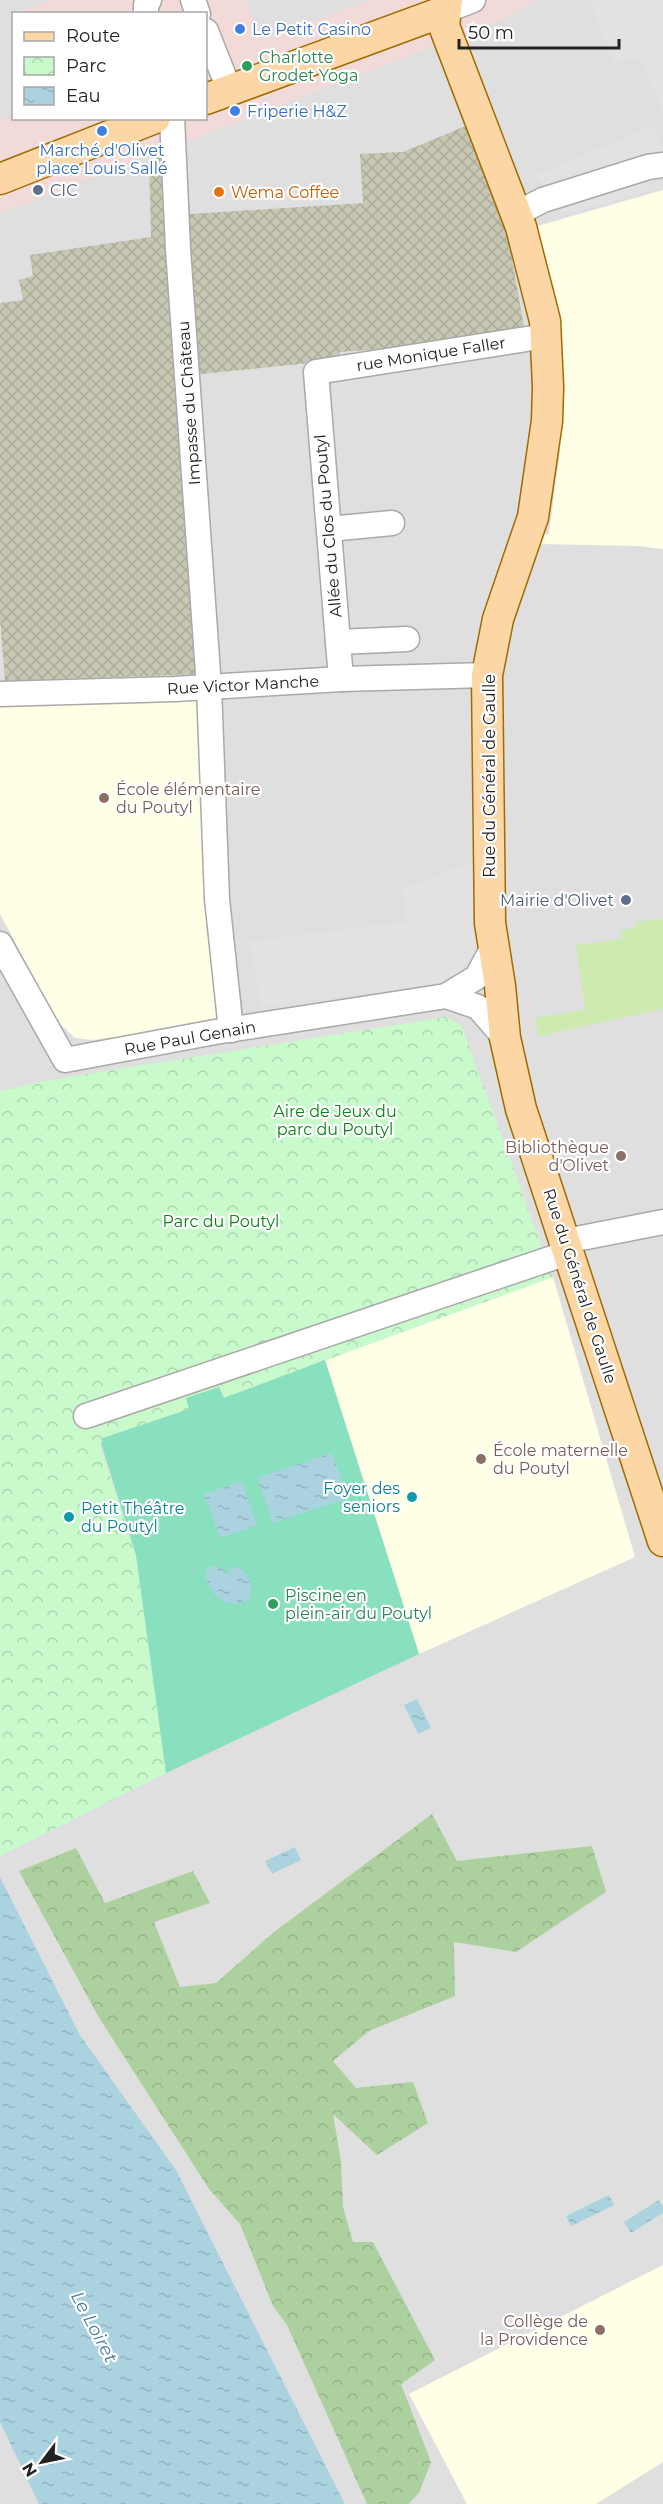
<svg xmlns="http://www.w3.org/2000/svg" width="663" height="2504" viewBox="0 0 663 2504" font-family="Montserrat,sans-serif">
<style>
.residential{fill:#e0dfdf;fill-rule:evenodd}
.commercial{fill:#f2dad9}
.education{fill:#ffffe5}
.construction{fill:url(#construction-cross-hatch)}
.grass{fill:#cdebb0}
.forest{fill:url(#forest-crowns)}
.park{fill:url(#park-crowns)}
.pitch{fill:#88e0be}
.parking{fill:#e2e2e2}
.water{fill:url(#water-ripples)}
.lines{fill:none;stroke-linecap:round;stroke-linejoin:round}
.minor-casing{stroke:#a9a9a9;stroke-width:27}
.major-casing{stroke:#a06b00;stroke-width:33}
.minor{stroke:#fff;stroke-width:24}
.major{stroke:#fcd6a4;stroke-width:30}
.shop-dot{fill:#3f7fe0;stroke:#fff;stroke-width:2}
.leisure-dot{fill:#2e9e5b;stroke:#fff;stroke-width:2}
.service-dot{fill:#5c6f8a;stroke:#fff;stroke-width:2}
.food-dot{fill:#e8710a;stroke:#fff;stroke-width:2}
.education-dot{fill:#8d6e63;stroke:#fff;stroke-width:2}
.culture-dot{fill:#0f9aa8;stroke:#fff;stroke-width:2}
.labels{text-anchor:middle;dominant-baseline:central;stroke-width:4.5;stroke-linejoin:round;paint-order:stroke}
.shop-label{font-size:16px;fill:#366cbe;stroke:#fff;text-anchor:start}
.leisure-label{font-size:16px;fill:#27864d;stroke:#fff;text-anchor:start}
.service-label{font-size:16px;fill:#4e5e75;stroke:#fff;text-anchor:start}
.food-label{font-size:16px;fill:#c56008;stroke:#fff;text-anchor:start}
.street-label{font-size:16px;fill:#222;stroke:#fff}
.education-label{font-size:16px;fill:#785e54;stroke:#fff;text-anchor:start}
.park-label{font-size:16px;fill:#0c8416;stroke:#fff}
.culture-label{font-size:16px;fill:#0d838f;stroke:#fff;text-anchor:end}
.water-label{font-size:18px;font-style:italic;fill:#4a7aab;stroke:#fff}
</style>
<defs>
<pattern id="construction-cross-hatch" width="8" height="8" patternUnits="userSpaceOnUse" patternTransform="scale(1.5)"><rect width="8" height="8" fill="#c7c7b4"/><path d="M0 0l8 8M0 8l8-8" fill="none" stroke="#abab9a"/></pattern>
<pattern id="forest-crowns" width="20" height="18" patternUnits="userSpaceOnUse" patternTransform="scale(1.5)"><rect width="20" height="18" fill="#add19e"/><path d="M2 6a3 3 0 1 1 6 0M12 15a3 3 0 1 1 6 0" fill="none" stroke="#95b388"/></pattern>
<pattern id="park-crowns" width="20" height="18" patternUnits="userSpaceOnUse" patternTransform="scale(1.5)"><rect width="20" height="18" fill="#c8facc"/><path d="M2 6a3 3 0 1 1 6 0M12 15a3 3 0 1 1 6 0" fill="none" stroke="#acd6af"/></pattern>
<pattern id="water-ripples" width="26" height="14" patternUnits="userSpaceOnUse" patternTransform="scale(1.5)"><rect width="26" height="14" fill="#aad3df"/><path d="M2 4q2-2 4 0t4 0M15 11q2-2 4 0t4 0" fill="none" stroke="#92b5bf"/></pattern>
</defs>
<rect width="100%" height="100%" fill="#f2efe9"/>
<g class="residential">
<path d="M0,0H663V2504H345L176,2170L80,2035L0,1877ZM14,14H206V118H14Z"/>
<path d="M0,2408L44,2504H0Z"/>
</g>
<path class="commercial" d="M51,0H245L261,40L370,0H536L502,20L0,213V121L13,116L14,118H206V14L15,13Z"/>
<g class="education">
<path d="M663,190V549L638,546L540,544L541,535L549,534L560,451L557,450L527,229Z"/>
<path d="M205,691L223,1022L93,1040L75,1038L58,1022L0,914V704Z"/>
<path d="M553,1277L635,1557L419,1654L325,1360Z"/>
<path d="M663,2265V2462L596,2504H467L409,2394Z"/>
</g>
<path class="construction" d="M466,126L507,231L526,338L340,352L339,360L182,376L201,674L5,681L0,619V303L23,300L19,280L33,276L30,255L151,237L149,161L184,148L190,214L363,203L360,154L403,152Z"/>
<path class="grass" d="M663,919V1009L539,1036L535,1018L585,1009L576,945L622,939L621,930L636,928V922Z"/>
<path class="forest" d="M432,1814L457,1861L592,1846L606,1892L516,1952L454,1942L455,1996L369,2031L333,2061L356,2088L413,2082L428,2123L377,2155L333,2114L341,2161L343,2207L353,2242H373L435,2360L401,2384L431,2462L419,2493L408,2504H367L287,2325L273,2306L240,2224L209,2189L98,2016L19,1871L76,1848L105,1903L193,1871L210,1903L154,1922L180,1987L216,1983L274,1932Z"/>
<path class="park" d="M446,1017L461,1025L553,1277L223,1398H186L189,1409L103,1438L101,1448L136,1555L166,1773L0,1856V1091L50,1080Z"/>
<path class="pitch" d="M325,1360L419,1654L166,1773L136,1555L101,1443L103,1438L189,1409L186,1398L219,1387L224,1398Z"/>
<g class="parking">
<path d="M599,0H663V111L639,57L613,63L591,2Z"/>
<path d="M652,126L663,148V157L546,187L534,176Z"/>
<path d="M636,177L650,190L569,213L552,204Z"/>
<path d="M473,862L477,949L452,982L261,1007L249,941L406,922L403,889Z"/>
</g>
<g class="water">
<path d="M332,1453L348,1498L273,1523L257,1478Z"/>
<path d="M242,1481L257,1525L220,1538L204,1494Z"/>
<path d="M211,1566H217L229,1574L231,1566C248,1570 256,1582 249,1599C227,1613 207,1593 205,1572Z"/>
<path d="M417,1699L431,1728L418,1734L404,1705Z"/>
<path d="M295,1847L301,1860L272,1874L265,1861Z"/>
<path d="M0,1877L80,2035L176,2170L345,2504H39L0,2422Z"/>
<path d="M609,2195L614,2205L571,2226L566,2216Z"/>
<path d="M659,2200L663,2207V2213L631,2233L624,2222Z"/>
</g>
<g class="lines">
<defs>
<g id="minor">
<path d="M193,0L198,14"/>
<path d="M445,11L473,0"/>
<path d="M146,14V5L149,0"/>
<path d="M206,31L229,89"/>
<path d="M172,118L178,249L209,687L217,899L231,1030"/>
<path d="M516,214L543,200L648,167L663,165"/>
<path d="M329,529L392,523"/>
<path d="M338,642L407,639"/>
<path d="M341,679L316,372L546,336"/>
<path d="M0,694L175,689L341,679L487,675"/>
<path d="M0,944L65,1060L215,1032L446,996L477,977L493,947"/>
<path d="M446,996L478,1007L505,1038"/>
<path d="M566,1241L663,1222"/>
<path d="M86,1416L570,1252"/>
</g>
<g id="major">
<path d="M447,0L444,26L521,227L545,321L548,387L547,421L533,517L498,619L487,675L490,923L500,986L505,1038L521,1109L663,1541"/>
<path d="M206,99L445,11"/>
<path d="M0,179L155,118"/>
</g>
</defs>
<use href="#minor" class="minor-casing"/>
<use href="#major" class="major-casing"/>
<use href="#minor" class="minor"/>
<use href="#major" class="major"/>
</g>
<g class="shop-dot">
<circle cx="240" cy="29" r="6"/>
<circle cx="235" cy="111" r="6"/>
<circle cx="102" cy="131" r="6"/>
</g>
<g class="leisure-dot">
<circle cx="247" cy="66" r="6"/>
<circle cx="273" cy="1604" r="6"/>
</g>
<g class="service-dot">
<circle cx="38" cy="190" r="6"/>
<circle cx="626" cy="900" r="6"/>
</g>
<circle class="food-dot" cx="219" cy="192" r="6"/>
<g class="education-dot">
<circle cx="104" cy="798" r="6"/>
<circle cx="621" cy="1156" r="6"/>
<circle cx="481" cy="1459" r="6"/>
<circle cx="600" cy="2330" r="6"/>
</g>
<g class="culture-dot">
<circle cx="412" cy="1497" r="6"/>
<circle cx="69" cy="1517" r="6"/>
</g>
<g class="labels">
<g class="shop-label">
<text x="252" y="29">Le Petit Casino</text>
<text x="247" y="111">Friperie H&amp;Z</text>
<text x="102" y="150" text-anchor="middle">Marché d'Olivet<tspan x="102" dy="18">place Louis Sallé</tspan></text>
</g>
<g class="leisure-label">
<text x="259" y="57">Charlotte<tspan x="259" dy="18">Grodet Yoga</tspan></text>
<text x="285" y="1595">Piscine en<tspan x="285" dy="18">plein-air du Poutyl</tspan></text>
</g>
<g class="service-label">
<text x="50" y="190">CIC</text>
<text x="614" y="900" text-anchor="end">Mairie d'Olivet</text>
</g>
<g class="food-label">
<text x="231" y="192">Wema Coffee</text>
</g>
<g class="street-label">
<text transform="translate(431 354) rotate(-9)">rue Monique Faller</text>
<text transform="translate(189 403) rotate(-94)">Impasse du Château</text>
<text transform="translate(328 526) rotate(-95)">Allée du Clos du Poutyl</text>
<text transform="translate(243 685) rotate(-3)">Rue Victor Manche</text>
<text transform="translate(489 776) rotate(-90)">Rue du Général de Gaulle</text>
<text transform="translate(190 1038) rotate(-10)">Rue Paul Genain</text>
<text transform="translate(580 1286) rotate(72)">Rue du Général de Gaulle</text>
</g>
<g class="education-label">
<text x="116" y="789">École élémentaire<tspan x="116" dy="18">du Poutyl</tspan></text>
<text x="609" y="1147" text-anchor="end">Bibliothèque<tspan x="609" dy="18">d'Olivet</tspan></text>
<text x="493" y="1450">École maternelle<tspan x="493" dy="18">du Poutyl</tspan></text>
<text x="588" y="2321" text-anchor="end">Collège de<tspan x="588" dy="18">la Providence</tspan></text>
</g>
<g class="park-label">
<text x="335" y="1111">Aire de Jeux du<tspan x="335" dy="18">parc du Poutyl</tspan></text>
<text x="221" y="1221">Parc du Poutyl</text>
</g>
<g class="culture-label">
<text x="400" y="1488">Foyer des<tspan x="400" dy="18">seniors</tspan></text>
<text x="81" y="1508" text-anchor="start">Petit Théâtre<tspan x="81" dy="18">du Poutyl</tspan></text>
</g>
<g class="water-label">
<text transform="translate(94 2327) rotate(62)">Le Loiret</text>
</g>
</g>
<rect x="12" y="12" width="195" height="108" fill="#ffffff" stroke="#a7a7a7" stroke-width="1.5"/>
<rect x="24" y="32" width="30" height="9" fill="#fcd6a4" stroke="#a7a7a7" stroke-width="1.5"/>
<text x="66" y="42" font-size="18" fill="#222222">Route</text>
<rect x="24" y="57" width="30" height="18" fill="url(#park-crowns)" stroke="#a7a7a7" stroke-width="1.5"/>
<text x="66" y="72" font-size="18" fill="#222222">Parc</text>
<rect x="24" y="87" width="30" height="18" fill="url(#water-ripples)" stroke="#a7a7a7" stroke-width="1.5"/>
<text x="66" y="102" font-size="18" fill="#222222">Eau</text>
<g transform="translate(42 2462) rotate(238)" stroke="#ffffff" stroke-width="4.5" paint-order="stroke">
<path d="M0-4.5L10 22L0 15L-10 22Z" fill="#222222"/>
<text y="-9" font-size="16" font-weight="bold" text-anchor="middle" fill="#222222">N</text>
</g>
<path d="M459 39v9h160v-9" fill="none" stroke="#222222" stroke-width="3"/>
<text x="468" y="39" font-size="18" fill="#222222" stroke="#ffffff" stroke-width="4.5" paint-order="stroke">50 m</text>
</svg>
